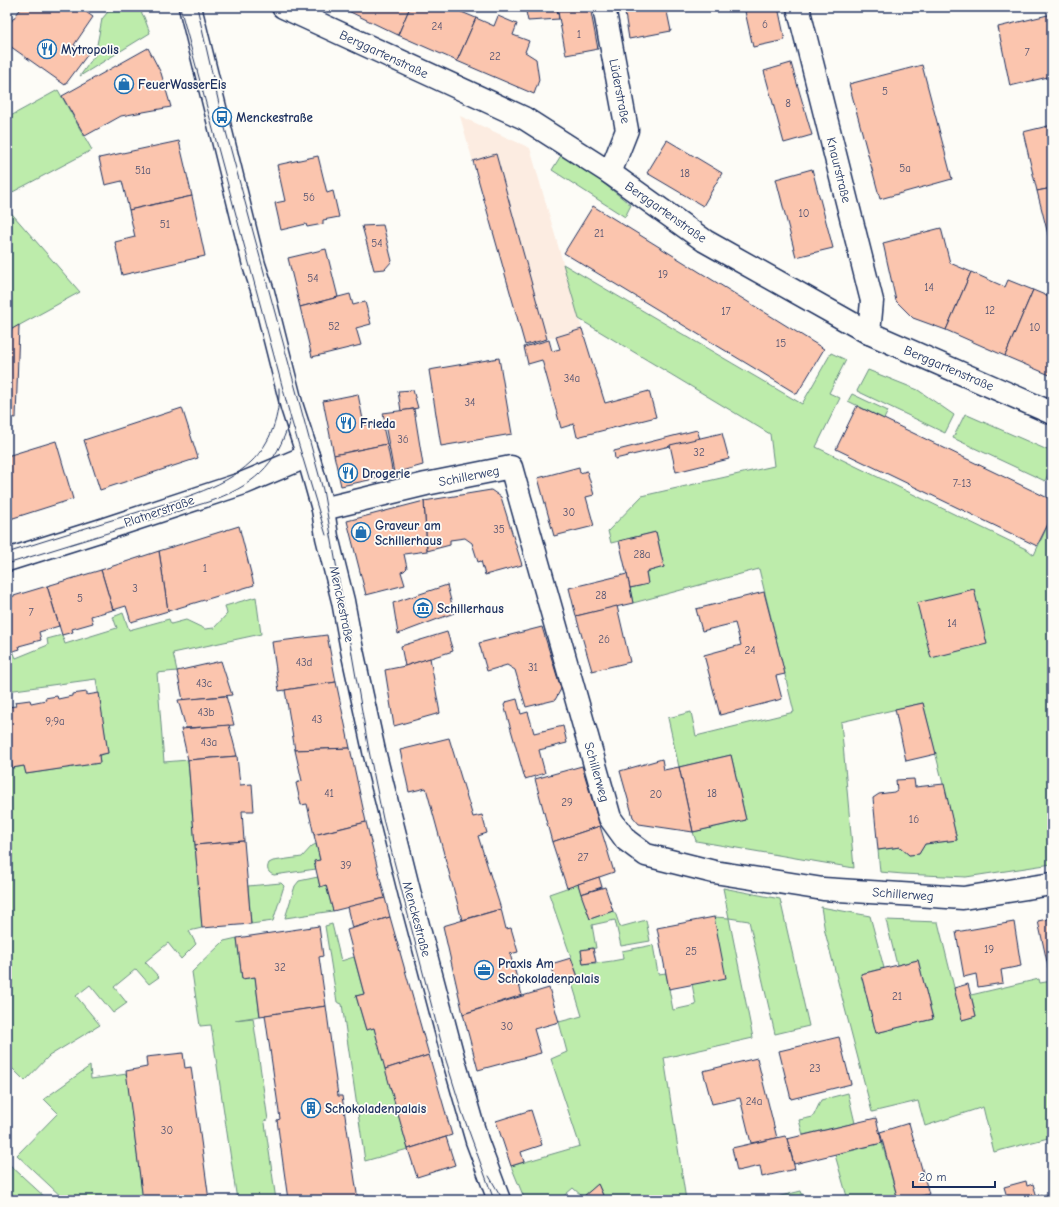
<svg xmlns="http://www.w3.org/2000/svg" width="1059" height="1207" viewBox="0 0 1059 1207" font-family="'Comic Neue',sans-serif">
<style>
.built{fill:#fcece1}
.green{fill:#bdecab;stroke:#6c8e84}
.building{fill:#fbc5ae;stroke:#1b2f5e}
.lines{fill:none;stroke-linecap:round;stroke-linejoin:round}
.street-casing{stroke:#1b2f5e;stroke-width:25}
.secondary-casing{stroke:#1b2f5e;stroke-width:25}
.street{stroke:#fdfcf7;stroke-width:22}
.secondary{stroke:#fdfcf7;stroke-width:22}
.tram{stroke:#1b2f5e;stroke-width:1}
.labels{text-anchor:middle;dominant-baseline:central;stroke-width:3.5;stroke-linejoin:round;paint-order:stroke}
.number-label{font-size:11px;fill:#535472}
.poi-label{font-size:13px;font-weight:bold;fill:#1b2f5e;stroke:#fdfcf7;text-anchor:start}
.street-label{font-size:13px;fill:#1b2f5e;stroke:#fdfcf7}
</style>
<rect width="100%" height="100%" fill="#fdfcf7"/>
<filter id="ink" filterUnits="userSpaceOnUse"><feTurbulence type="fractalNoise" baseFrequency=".025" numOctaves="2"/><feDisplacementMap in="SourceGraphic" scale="8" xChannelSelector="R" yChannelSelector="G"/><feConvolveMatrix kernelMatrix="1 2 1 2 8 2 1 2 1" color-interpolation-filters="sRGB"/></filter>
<g filter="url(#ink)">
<path class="built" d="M460,116L530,148L582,329L525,345Z"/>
<g class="green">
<path d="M112,7H138L144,17L150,33L80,76L95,55L102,19Z"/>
<path d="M58,90L92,150L7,195V118Z"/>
<path d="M565,153L631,205L625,217L552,170L560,157Z"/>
<path d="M7,208L80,292L7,332Z"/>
<path d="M563,264L802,404L831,353L846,360L829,393L840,398L816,447L1028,550L1034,555L1052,516V864L966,877L903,874L880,872L878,850L900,847L909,855L919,854L925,844L957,840L923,703L841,722L854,868L696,841L693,832L746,820L731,755L679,767L668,718L691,712L696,736L794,712L759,569L633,603L630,588L648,584L646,572L664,567L656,532L611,543L608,531L642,496L774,466L770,434L579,319Z"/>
<path d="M868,370L918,390L954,415L945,433L857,391Z"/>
<path d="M852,394L888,411L884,419L848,401Z"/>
<path d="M965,414L1052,452V466L1045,481L953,438Z"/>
<path d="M256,597L261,634L173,653L177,671L157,673L164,762L188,760L202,928L189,931L196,944L181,959L168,943L145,962L159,977L149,984L136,969L114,987L127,1003L113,1013L90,985L76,996L100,1025L49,1056L25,1081L11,1067L7,1070V762H11L12,768L24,766L26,774L99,763V755L108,753L96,679L7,691V653L13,651L16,658L48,645L47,639L62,635L65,644L117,628L113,617L123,613L129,630L169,619L171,624L186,620L205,629L214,628L227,614L225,606Z"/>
<path d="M316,844L320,860L314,862L316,869L274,875C268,873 266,869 269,863L273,861L302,857L312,846Z"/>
<path d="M318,877L320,887L326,885L333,911L285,918L295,886L299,881Z"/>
<path d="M281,883L284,886L273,921L251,924L248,886Z"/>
<path d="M578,884L590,919L613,911L616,915L620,927L646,920L650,941L621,946L615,920L592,925L596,948L581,950L583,964C597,963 609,962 623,959L622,951L653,945L658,974L666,973L673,1010L696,1005L692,984L714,917L729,918L723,888L780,899L809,1026L775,1034L749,921L729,918L753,1038L664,1058L686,1200L605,1199L598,1184L583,1197L573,1188L559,1200H525L511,1166L580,1146L551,1059L567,1052L559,1022L582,1016L571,980L578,977L549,894Z"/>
<path d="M821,907L870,916L884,968L861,974L876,1033L933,1019L918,960L897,965L886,920L938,922L962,1020L976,1016L971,995L1039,979L1040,983L1052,981V1137L994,1152L983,1107L925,1126L918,1101L872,1112L825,932Z"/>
<path d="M332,924L341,961L354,957L364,994L356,996L366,1030L374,1028L408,1149L365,1161L342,1004L337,1002L325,926Z"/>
<path d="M237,938L242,979L255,977L260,1016L235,1020L253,1018L268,1120L264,1121L265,1123L276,1200H237L211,1025L200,1026L192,972L224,941Z"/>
<path d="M90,1066L91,1079L127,1074L143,1200H65L17,1155L58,1113L44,1099Z"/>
<path d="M848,1093L855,1123L803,1135L799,1120L813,1117L821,1100Z"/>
<path d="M882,1143L898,1200H848L835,1155Z"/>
<path d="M9,1164L48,1200H7V1165Z"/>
<path d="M801,1191L804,1200H765Z"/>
</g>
<g class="building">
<path d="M22,7H79L93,17L74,45L88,54L65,85L7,44V27Z"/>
<path d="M342,7H410L398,35L342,8Z"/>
<path d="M410,7H460L459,11L476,18L457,61L398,35Z"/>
<path d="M525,7H557L559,19L528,21Z"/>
<path d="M557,7H590L598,49L566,55Z"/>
<path d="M624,7H666L671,31L629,39Z"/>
<path d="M744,7H778L785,40L753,47Z"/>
<path d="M1052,14V76L1010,86L998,27Z"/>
<path d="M498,16L517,24L513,35L529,41L525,52L536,59L539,80L534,94L457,61L476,18L494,26Z"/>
<path d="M148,48L161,73L171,107L121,116L85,136L62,96Z"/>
<path d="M791,63L812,135L784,143L764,71Z"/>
<path d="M922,65L952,179L880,199L849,84Z"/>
<path d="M1052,125V188L1037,191L1023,132Z"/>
<path d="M667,140L722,173L703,206L647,173Z"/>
<path d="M179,141L192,196L129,210L122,181L105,185L99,158Z"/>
<path d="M496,154L547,339L525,345L473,161Z"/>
<path d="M318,156L327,193L333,191L339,217L323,220V224L307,227L306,224L281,230L275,203L285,201L277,165Z"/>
<path d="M812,169L833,248L796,257L776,179Z"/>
<path d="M1052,188V250L1037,191Z"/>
<path d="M192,196L205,256L122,275L115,242L135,237L129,210Z"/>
<path d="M593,206L824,349L797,394L564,253Z"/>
<path d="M383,225L392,261L385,269L374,270L362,226Z"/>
<path d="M941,228L950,263L971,272L946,330L913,318L896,301L883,243Z"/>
<path d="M326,249L338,297L300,307L288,258Z"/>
<path d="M971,272L1005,287L1008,280L1033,290L1005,356L946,330Z"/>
<path d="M1033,290L1052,298V376L1005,356Z"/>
<path d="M350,294L353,305L365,302L371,324L356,328L361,345L312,357L300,307Z"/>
<path d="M19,325L16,418L7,417V332Z"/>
<path d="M582,329L605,403L649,391L656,417L577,437L574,424L561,428L542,360L528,364L524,347L549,340L552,351L560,349L556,337Z"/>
<path d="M499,358L512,434L441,446L429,370Z"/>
<path d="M413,390L418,408L401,411L398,391Z"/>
<path d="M358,394L364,425L382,422L387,444L334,455L323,401Z"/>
<path d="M857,406L1052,500V516L1037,546L836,449Z"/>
<path d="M182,408L198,458L100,490L84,440Z"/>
<path d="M414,409L423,465L394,473L383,413Z"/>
<path d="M697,430L700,439L615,459L614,451Z"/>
<path d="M722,433L729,459L676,472L670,445Z"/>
<path d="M56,441L73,499L7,520V456Z"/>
<path d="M387,444L393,475L341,486L334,455Z"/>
<path d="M579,467L580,473L587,471L594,495L586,497L594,526L554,536L538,478Z"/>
<path d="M491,490L501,497L522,565L485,575L481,561L478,562L472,543L465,538L450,540V545L427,551L424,501Z"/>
<path d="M424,501L427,551L404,554L407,568L404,571L401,572L405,585L366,595L347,521Z"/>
<path d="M239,526L254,585L168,611L159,551Z"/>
<path d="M656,532L664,567L646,572L648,584L630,588L619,541Z"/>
<path d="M159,551L168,611L131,622L126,606L113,610L101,570Z"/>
<path d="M101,570L113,610L91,616L93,623L72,629L73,632L62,635L47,586Z"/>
<path d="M627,574L633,603L576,616L569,588Z"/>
<path d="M447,585L454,613L398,634L393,603Z"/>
<path d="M47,586L59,626L39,632L41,640L19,646L20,649L7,653V598Z"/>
<path d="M974,589L987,644L931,658L917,603Z"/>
<path d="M764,592L785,674L776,676L782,699L720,715L704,655L741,645L735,623L702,631L696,609Z"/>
<path d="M617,606L630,662L592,671L576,616Z"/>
<path d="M542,627L561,689L555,700L526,707L515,670L507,665L487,671L479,643Z"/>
<path d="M447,632L453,651L405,666L401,646Z"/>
<path d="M327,635L336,682L279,691L272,642Z"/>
<path d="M430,658L440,713L394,726L385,670L405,666Z"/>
<path d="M221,661L232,695L183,700L177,671Z"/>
<path d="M336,682L350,748L295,750L285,690Z"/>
<path d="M87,692V695L99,693L108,753L99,755L100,763L26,774L24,766L12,768L7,736V707L16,706L15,702L30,700L31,703L46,700L45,698L57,696L58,699L72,696V694Z"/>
<path d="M226,696L234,725L186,728L178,700Z"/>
<path d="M517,699L521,714L528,712L534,733L563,726L567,743L539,750L545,773L525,779L504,705L506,702Z"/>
<path d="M923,703L936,754L906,761L895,709Z"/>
<path d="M229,725L237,756L188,760L181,729Z"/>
<path d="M449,738L473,817L482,815L487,833L478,836L501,909L462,920L426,788L409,792L400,750Z"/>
<path d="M350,748L366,822L314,835L307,804L301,805L296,783L302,781L295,750Z"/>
<path d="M731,755L746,820L693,832L679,767Z"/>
<path d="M237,756L240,785L252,784L254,811H242L244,841L195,845L188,760Z"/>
<path d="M662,759L664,770L679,767L693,832L639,824L633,817L620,771Z"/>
<path d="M582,766L600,826L552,842L535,779Z"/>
<path d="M914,779L915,787L944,784L957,840L925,844L919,854L909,855L900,847L878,850L873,798L879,794L894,792L897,790L896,780Z"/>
<path d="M366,822L385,898L333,911L326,885L320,887L314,861L320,860L314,835Z"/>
<path d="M600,826L614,872L567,888L552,842Z"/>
<path d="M244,841L251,924L202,928L195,845Z"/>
<path d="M599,877L602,887L581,894L578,884Z"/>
<path d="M605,887L613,911L590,919L581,894Z"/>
<path d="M385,898L390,917L352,928L347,907Z"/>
<path d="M501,909L506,929L511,928L518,952L510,954L522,995L463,1014L443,926Z"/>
<path d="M390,917L429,1055L385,1069L374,1028L366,1030L356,996L364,994L347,930Z"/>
<path d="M714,917L726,978L669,989L657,928Z"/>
<path d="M1052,918V970L1049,971L1038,921Z"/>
<path d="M1014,922L1021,966L1001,970L1003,983L978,987L976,974L964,977L956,932Z"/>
<path d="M319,926L323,956L319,957L326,1006L260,1016L255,977L242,979L237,938Z"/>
<path d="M593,948L596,962L583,964L581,950Z"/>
<path d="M571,958L578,977L557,985L551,964Z"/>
<path d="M918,960L933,1019L876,1033L861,974Z"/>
<path d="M968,984L976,1016L962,1020L954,988Z"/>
<path d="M549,988L559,1022L534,1029L541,1053L478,1070L463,1014Z"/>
<path d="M326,1006L338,1096H342L358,1200H288L277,1120L280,1119L265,1015Z"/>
<path d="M839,1037L851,1084L791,1099L779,1051Z"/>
<path d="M183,1053L185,1068L191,1067L209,1200H143L126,1071L147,1067L146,1057Z"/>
<path d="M429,1055L452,1135L408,1149L385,1069Z"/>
<path d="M757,1058L777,1138L751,1143L740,1098L712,1104L703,1071Z"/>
<path d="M531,1110L542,1145L521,1152L524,1162L511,1166L496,1121Z"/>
<path d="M876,1118L882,1143L794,1164L787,1139Z"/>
<path d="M909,1123L929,1194L907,1200H898L880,1132Z"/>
<path d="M785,1136L787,1139L795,1169L762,1177L760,1166L737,1171L732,1148Z"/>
<path d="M446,1137L455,1165L417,1177L408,1149Z"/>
<path d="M1026,1181L1027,1186L1033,1184L1037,1197L1047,1194L1052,1195V1200H1008L1004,1187Z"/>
<path d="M598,1184L605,1200H579L583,1197Z"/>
</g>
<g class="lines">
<defs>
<g id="street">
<path d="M283,7L524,118L610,173L705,241L869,333L1052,413"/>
<path d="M604,7L627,130L610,173"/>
<path d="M798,7L872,301L869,333"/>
<path d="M308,456L323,509L327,537L343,601L352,650L374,751L411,899L454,1061L477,1141L499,1200"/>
<path d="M323,509L426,484L511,467L610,818L626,840L646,855L714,872L823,889L963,898L1052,884"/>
</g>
<path id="secondary" d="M7,560L99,531L244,483L308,456L292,407L263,292L254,265L190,7"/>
</defs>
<use href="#street" class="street-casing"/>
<use href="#secondary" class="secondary-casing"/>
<use href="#street" class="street"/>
<use href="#secondary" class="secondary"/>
<g class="tram">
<path d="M180,7L291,419L326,535"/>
<path d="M197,7L222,117L323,490L369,751L383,819L445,1057L463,1115L494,1200"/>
<path d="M7,553C50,539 92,526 135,513C172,501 222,490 251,462C271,443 280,416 279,388"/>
<path d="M7,564L208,502C253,486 276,467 290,420"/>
<path d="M489,1176L503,1200"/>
</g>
</g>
</g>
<defs>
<symbol id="restaurant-ring" viewBox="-11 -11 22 22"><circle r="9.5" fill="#fdfcf7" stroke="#1f6fb2" stroke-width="1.5"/><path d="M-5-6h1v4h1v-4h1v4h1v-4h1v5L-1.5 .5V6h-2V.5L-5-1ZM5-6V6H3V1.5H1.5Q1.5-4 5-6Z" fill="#1f6fb2"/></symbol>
<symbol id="shop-ring" viewBox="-11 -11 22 22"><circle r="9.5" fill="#fdfcf7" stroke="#1f6fb2" stroke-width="1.5"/><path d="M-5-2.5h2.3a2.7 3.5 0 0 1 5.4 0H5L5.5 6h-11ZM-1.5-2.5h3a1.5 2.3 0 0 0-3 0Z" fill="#1f6fb2"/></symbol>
<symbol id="bus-ring" viewBox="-11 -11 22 22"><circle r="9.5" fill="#fdfcf7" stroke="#1f6fb2" stroke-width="1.5"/><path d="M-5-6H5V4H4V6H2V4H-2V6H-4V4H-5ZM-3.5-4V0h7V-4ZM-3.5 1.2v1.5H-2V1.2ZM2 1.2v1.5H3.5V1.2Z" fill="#1f6fb2"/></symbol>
<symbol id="museum-ring" viewBox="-11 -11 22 22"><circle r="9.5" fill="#fdfcf7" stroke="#1f6fb2" stroke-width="1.5"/><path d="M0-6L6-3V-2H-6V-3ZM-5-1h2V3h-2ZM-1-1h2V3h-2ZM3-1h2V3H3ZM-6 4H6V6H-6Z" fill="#1f6fb2"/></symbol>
<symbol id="office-ring" viewBox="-11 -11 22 22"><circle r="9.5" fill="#fdfcf7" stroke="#1f6fb2" stroke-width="1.5"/><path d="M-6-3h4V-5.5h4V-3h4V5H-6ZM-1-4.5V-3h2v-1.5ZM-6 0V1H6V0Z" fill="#1f6fb2"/></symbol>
<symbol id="building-ring" viewBox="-11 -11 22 22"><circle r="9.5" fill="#fdfcf7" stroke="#1f6fb2" stroke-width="1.5"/><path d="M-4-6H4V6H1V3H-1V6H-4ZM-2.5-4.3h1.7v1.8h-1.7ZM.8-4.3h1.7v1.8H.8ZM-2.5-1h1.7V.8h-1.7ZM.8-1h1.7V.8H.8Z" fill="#1f6fb2"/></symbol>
</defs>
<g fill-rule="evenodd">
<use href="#restaurant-ring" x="36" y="38" width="22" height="22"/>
<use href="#shop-ring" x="113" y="73" width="22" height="22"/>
<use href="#bus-ring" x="211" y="106" width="22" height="22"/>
<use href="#restaurant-ring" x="335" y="412" width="22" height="22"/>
<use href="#restaurant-ring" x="337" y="462" width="22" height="22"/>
<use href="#shop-ring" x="350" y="521" width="22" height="22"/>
<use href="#museum-ring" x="412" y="597" width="22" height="22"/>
<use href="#office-ring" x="473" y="959" width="22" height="22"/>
<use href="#building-ring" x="300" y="1097" width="22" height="22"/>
</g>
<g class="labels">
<g class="number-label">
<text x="765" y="24">6</text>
<text x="437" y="26">24</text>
<text x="579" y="34">1</text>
<text x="1027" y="52">7</text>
<text x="495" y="56">22</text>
<text x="885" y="91">5</text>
<text x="788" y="103">8</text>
<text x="905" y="168">5a</text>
<text x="143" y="170">51a</text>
<text x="685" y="173">18</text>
<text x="309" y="197">56</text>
<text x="804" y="213">10</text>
<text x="165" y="224">51</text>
<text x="599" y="233">21</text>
<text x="377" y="243">54</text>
<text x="663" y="274">19</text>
<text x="313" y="278">54</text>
<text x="929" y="287">14</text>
<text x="990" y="310">12</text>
<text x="726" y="311">17</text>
<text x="334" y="326">52</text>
<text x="1035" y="327">10</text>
<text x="781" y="343">15</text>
<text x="572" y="378">34a</text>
<text x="470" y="402">34</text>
<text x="403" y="439">36</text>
<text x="699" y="452">32</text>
<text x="962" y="483">7-13</text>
<text x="569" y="512">30</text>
<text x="499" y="529">35</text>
<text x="642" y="554">28a</text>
<text x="205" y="568">1</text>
<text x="135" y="588">3</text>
<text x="601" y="595">28</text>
<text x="80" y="598">5</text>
<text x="31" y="612">7</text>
<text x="952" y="623">14</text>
<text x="604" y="639">26</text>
<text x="750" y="650">24</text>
<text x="304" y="662">43d</text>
<text x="533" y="667">31</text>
<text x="204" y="683">43c</text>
<text x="206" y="712">43b</text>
<text x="317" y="719">43</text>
<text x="55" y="721">9;9a</text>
<text x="209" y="742">43a</text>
<text x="329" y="793">41</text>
<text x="712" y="793">18</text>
<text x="656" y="794">20</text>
<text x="567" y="802">29</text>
<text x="914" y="819">16</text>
<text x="583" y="857">27</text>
<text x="346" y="865">39</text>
<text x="989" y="949">19</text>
<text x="691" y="951">25</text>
<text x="280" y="967">32</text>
<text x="897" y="996">21</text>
<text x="507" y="1026">30</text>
<text x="815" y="1068">23</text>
<text x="754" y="1101">24a</text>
<text x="167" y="1130">30</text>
</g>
<g class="poi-label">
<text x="61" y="49">Mytropolis</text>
<text x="138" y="84">FeuerWasserEis</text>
<text x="236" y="117">Menckestraße</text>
<text x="360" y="423">Frieda</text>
<text x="362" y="473">Drogerie</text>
<text x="375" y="525">Graveur am<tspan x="375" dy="15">Schillerhaus</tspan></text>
<text x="437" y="608">Schillerhaus</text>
<text x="498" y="963">Praxis Am<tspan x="498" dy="15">Schokoladenpalais</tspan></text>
<text x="325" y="1108">Schokoladenpalais</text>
</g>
<g class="street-label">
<text transform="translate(384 54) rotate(25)">Berggartenstraße</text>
<text transform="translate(620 91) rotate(79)">Lüderstraße</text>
<text transform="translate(839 170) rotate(76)">Knaurstraße</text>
<text transform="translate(666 212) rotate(35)">Berggartenstraße</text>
<text transform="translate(949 368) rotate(23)">Berggartenstraße</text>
<text transform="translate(469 476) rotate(-11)">Schillerweg</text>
<text transform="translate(159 511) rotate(-19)">Platnerstraße</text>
<text transform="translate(342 604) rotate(78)">Menckestraße</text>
<text transform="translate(597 772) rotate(74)">Schillerweg</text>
<text transform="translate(903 894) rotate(4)">Schillerweg</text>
<text transform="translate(417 919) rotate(75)">Menckestraße</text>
</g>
</g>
<rect width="1059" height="1207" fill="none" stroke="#fdfcf7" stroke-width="24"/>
<rect x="12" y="12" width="1035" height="1183" fill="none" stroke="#1b2f5e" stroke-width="1.5" filter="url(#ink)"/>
<path d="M913 1181v6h82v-6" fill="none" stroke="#1b2f5e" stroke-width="2"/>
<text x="919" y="1181" font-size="12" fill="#1b2f5e" stroke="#fdfcf7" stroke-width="3" paint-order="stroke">20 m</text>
</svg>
